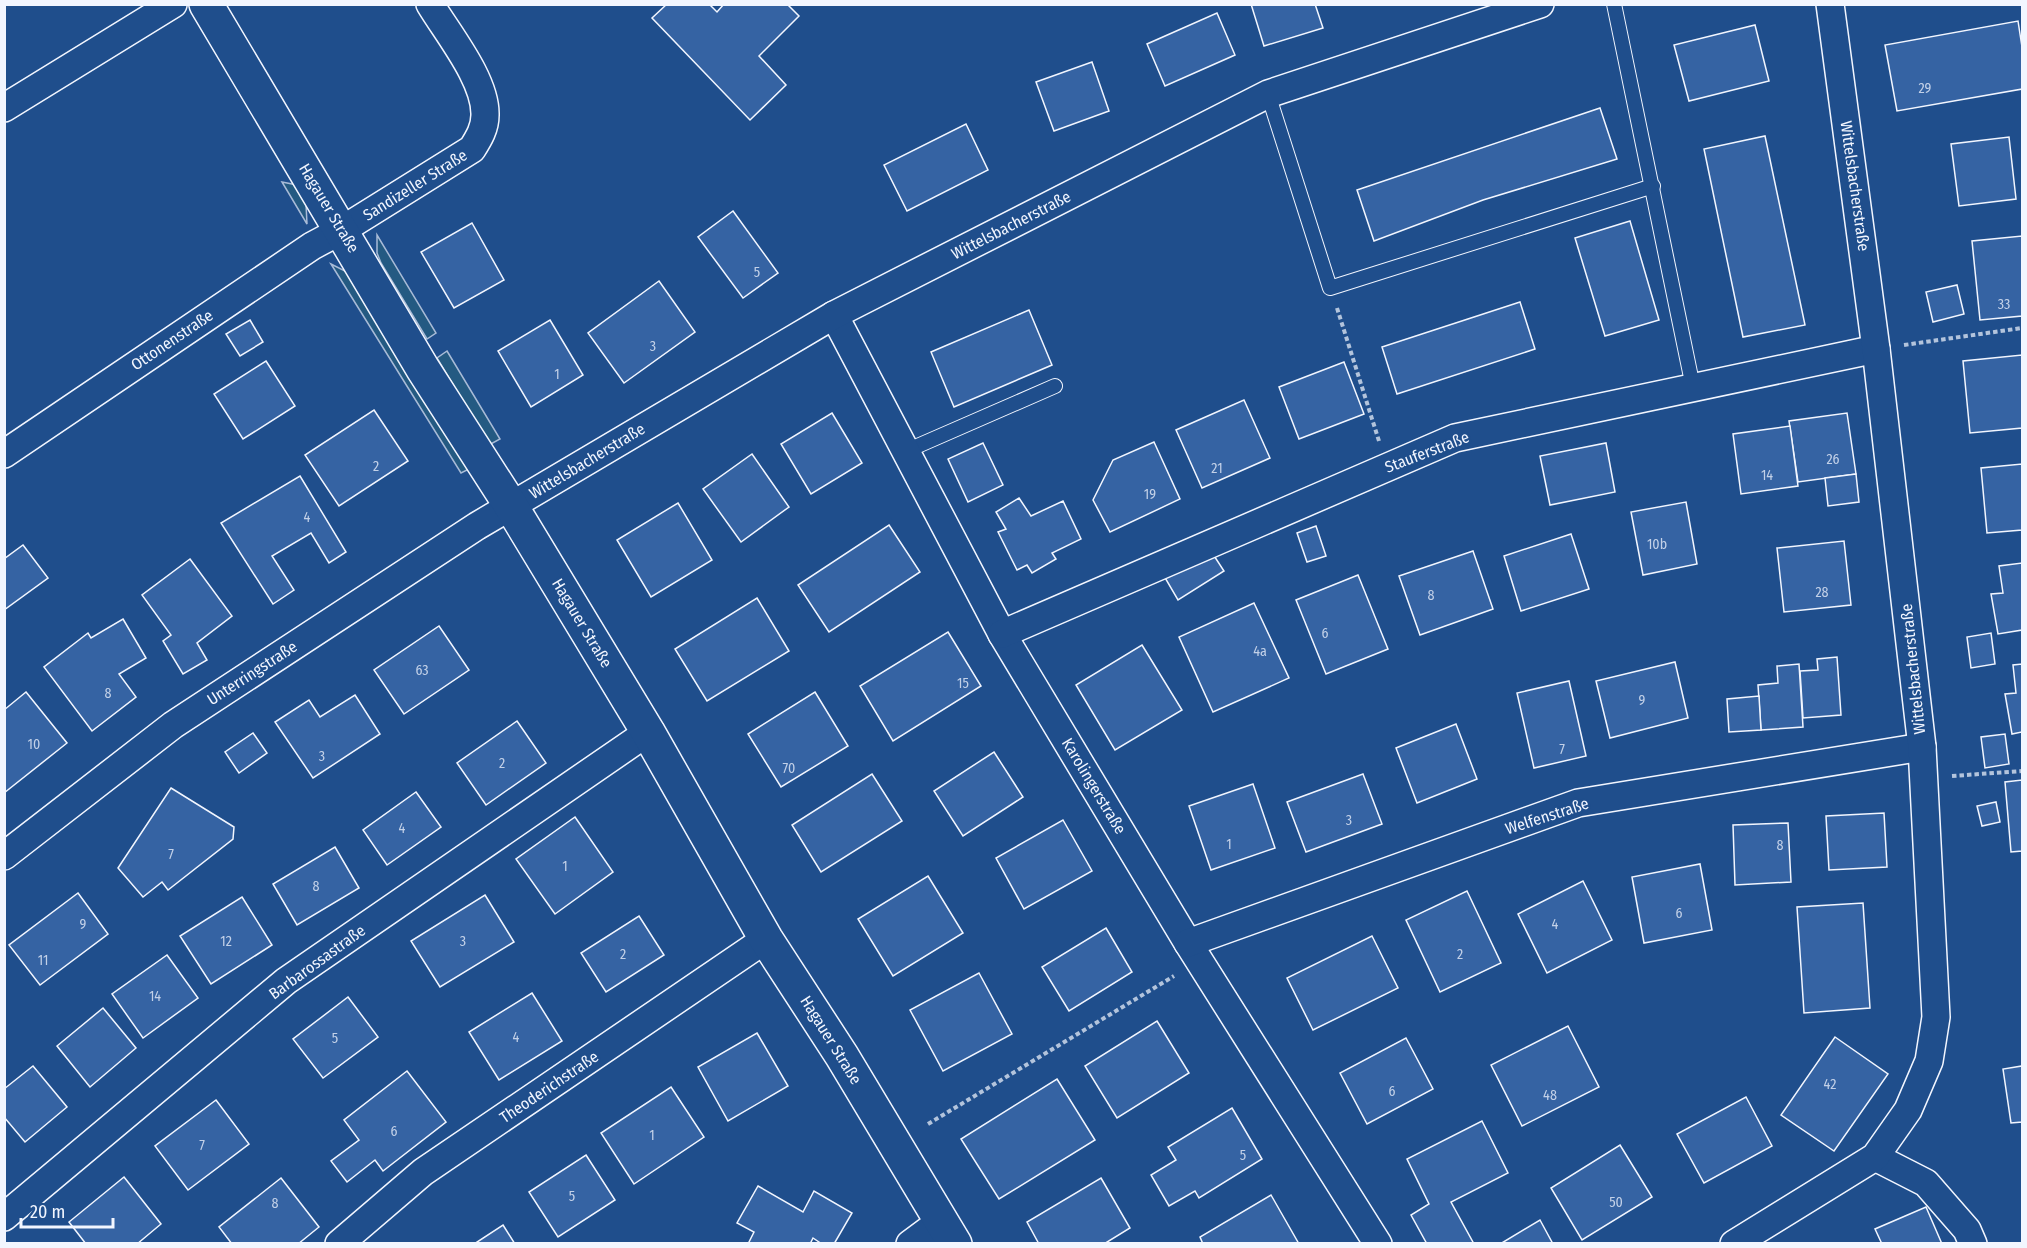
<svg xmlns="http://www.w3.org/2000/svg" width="2027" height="1248" viewBox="0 0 2027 1248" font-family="'Fira Sans Condensed',sans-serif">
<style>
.green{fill:#245a82;stroke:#a8bbd7;stroke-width:1.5}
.building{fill:#3563a3;stroke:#f2f6ff;stroke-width:1.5}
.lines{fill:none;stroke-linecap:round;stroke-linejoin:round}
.service-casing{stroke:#f2f6ff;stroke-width:16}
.minor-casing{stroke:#f2f6ff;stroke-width:30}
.tertiary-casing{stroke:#f2f6ff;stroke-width:36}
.path{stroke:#b3c4dc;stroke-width:4;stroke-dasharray:4.5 3;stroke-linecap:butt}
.service{stroke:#1f4e8c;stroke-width:14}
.minor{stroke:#1f4e8c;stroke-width:27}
.tertiary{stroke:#1f4e8c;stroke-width:33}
.labels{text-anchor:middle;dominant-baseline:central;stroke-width:4.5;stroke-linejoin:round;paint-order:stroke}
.number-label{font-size:14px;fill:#c3d1e8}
.street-label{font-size:16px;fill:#f2f6ff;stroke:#1f4e8c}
</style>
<rect width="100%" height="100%" fill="#1f4e8c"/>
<g class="green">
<path d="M282,182L297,185L306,204L307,224Z"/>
<path d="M377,235L436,333L427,339L381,263L377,253Z"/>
<path d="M331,264L347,272L469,469L461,473Z"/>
<path d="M447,351L500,439L489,445L437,358Z"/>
</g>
<g class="building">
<path d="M667,4H709L717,12L724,4H787L799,16L759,56L786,85L750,120L652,18Z"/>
<path d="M1251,4H1315L1323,28L1264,46Z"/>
<path d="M1217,13L1235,55L1165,86L1147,44Z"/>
<path d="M2018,21L2022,47V89L1897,111L1885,45Z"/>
<path d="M1755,25L1769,81L1689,101L1674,45Z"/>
<path d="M1092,62L1109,111L1054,131L1036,82Z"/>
<path d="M1600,108L1617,159L1483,200L1374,241L1357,190Z"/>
<path d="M966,124L988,170L907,211L884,165Z"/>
<path d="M1765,136L1805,325L1743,337L1704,149Z"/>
<path d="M2009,137L2016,199L1959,206L1951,144Z"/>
<path d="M733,211L778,273L743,298L698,237Z"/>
<path d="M1630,221L1659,320L1605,336L1575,238Z"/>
<path d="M472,223L504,280L454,308L421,252Z"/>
<path d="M2022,236V316L1980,320L1972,241Z"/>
<path d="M659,281L695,332L624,383L588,333Z"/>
<path d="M1957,285L1964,314L1933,322L1926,292Z"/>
<path d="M1520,302L1535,349L1397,394L1382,347Z"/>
<path d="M1029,310L1052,365L954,407L931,352Z"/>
<path d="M250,320L263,342L240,356L226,334Z"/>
<path d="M550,320L583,375L531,407L498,351Z"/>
<path d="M2022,355V428L1970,433L1963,361Z"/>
<path d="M266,361L295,406L243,439L214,394Z"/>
<path d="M1344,362L1364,414L1299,439L1279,387Z"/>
<path d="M1244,400L1270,458L1202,488L1176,430Z"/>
<path d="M374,410L408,461L339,506L305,455Z"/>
<path d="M832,413L862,463L811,494L781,444Z"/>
<path d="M1847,413L1856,474L1798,482L1789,421Z"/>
<path d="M1790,426L1798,486L1741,494L1733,434Z"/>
<path d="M1154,442L1180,499L1110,532L1093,500L1113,460Z"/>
<path d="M983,443L1003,485L968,502L948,459Z"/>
<path d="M1606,443L1615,492L1550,505L1540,456Z"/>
<path d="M752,454L789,507L741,542L703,489Z"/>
<path d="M2022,464V530L1987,533L1981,468Z"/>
<path d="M1856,474L1859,502L1828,506L1825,478Z"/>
<path d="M300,476L346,552L329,563L311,533L272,556L294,590L273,604L221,523Z"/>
<path d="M1019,498L1031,516L1063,501L1081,539L1052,553L1056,559L1032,573L1027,565L1017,570L998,532L1006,529L996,512Z"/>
<path d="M1686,502L1697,564L1643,575L1631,512Z"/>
<path d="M678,503L712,560L651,597L617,540Z"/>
<path d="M889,525L920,572L829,632L798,585Z"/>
<path d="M1316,526L1326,556L1307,562L1297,533Z"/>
<path d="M1571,534L1589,589L1521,611L1504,556Z"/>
<path d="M1844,541L1851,605L1784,612L1777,548Z"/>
<path d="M23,545L48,578L4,610V559Z"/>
<path d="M1209,548L1224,571L1178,600L1164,576Z"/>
<path d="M1473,551L1493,609L1420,635L1399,576Z"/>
<path d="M190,559L232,616L197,643L207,660L183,674L163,641L171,635L142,595Z"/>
<path d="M2022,563V630L1998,634L1991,594L2003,593L1999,566Z"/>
<path d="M1358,575L1388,649L1326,674L1296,600Z"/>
<path d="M757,598L789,651L707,701L675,649Z"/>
<path d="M1254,603L1289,678L1213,712L1179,637Z"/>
<path d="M123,619L146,658L119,674L136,697L92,731L44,667L88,633L91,638Z"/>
<path d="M439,626L469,670L404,714L374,670Z"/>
<path d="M948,632L981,686L893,741L860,686Z"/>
<path d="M1991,633L1995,664L1971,668L1967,637Z"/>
<path d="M1142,645L1182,710L1115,750L1076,685Z"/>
<path d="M1837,657L1841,715L1803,718L1800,671L1818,670L1817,659Z"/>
<path d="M1675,662L1688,718L1610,738L1596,681Z"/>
<path d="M1799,664L1803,727L1761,730L1758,685L1778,683L1777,666Z"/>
<path d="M2022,664V732L2012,734L2005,694L2016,693L2013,665Z"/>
<path d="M1569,681L1586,756L1534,768L1517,693Z"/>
<path d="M26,692L67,743L4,793V710Z"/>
<path d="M815,692L848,746L781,787L748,734Z"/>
<path d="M355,695L380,734L313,778L275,722L309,700L320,717Z"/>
<path d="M1759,696L1761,730L1729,732L1727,699Z"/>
<path d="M517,721L546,763L486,805L457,763Z"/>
<path d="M1456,724L1477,779L1417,803L1396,748Z"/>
<path d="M253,733L267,753L239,773L225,752Z"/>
<path d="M2005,734L2009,764L1985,768L1981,737Z"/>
<path d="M994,752L1023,797L963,836L934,791Z"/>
<path d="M872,774L902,821L821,872L792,825Z"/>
<path d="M1363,774L1382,824L1306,852L1287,802Z"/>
<path d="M2022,780V851L2011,852L2005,782Z"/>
<path d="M1253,784L1275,848L1211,870L1189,806Z"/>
<path d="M171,788L234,827L233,839L168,890L162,882L143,897L118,868Z"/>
<path d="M416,792L441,827L387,865L363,830Z"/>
<path d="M1996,802L2000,822L1982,826L1977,806Z"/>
<path d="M1884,813L1887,867L1829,870L1826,816Z"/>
<path d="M575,817L613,872L555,914L516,859Z"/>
<path d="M1063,820L1092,871L1024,909L996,858Z"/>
<path d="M1788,823L1791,882L1735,885L1733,825Z"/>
<path d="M335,847L359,888L297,925L273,884Z"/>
<path d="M1700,864L1712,930L1644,943L1632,877Z"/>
<path d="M928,876L963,933L893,976L858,919Z"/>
<path d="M1583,881L1612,940L1547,973L1518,914Z"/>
<path d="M1467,891L1501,963L1440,992L1406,920Z"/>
<path d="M78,893L108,934L40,985L9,945Z"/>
<path d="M485,895L514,942L440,987L411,941Z"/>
<path d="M242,897L272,945L211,984L180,936Z"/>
<path d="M1863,903L1870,1008L1804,1013L1797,907Z"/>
<path d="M639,916L664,955L606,992L581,953Z"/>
<path d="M1106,928L1132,972L1069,1011L1042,967Z"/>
<path d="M1372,936L1398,988L1313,1030L1287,978Z"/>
<path d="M167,955L198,998L143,1038L112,994Z"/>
<path d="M979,973L1012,1034L943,1071L910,1010Z"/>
<path d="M532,993L562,1041L499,1080L469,1032Z"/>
<path d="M348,997L378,1037L323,1078L293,1039Z"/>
<path d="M103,1008L136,1048L90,1087L57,1046Z"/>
<path d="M1157,1021L1189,1073L1117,1118L1085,1066Z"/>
<path d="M1568,1026L1599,1087L1522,1126L1491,1065Z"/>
<path d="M757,1033L788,1086L728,1121L698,1067Z"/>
<path d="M1835,1037L1888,1074L1834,1151L1781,1115Z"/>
<path d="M1406,1038L1433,1089L1367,1124L1340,1073Z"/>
<path d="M33,1066L67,1107L25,1142L4,1117V1089Z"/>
<path d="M2022,1066V1122L2011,1123L2003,1069Z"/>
<path d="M407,1071L446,1122L383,1171L375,1160L347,1182L331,1161L359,1140L344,1120Z"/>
<path d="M1057,1079L1095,1140L999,1199L961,1139Z"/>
<path d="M671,1087L704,1137L634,1184L601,1133Z"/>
<path d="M1746,1097L1772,1146L1704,1183L1677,1134Z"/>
<path d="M216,1100L249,1144L188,1190L155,1146Z"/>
<path d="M1232,1108L1262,1159L1199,1198L1195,1191L1169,1206L1151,1175L1176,1160L1168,1147Z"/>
<path d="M1482,1121L1508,1173L1451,1202L1474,1244H1427L1411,1215L1429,1204L1407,1159Z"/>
<path d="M1620,1145L1652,1197L1582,1240L1551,1188Z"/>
<path d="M586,1155L615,1200L558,1237L529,1192Z"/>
<path d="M124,1177L161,1224L137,1244H86L69,1222Z"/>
<path d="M281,1178L319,1227L298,1244H232L219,1227Z"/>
<path d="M1101,1178L1130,1228L1104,1244H1039L1027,1222Z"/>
<path d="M758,1186L803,1212L814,1191L852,1213L834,1244H822L813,1238L810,1244H748L754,1232L737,1223Z"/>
<path d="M1271,1195L1299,1244H1203L1200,1237Z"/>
<path d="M1926,1207L1942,1244H1882L1875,1229Z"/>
<path d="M1540,1220L1553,1244H1500Z"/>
<path d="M503,1225L515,1244H474Z"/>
</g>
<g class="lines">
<defs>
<g id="service">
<path d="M1614,4L1693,387"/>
<path d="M1268,94L1330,288L1653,186"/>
<path d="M906,451L1055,386"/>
</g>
<g id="minor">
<path d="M4,108L173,4"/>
<path d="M834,315L1002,634L1188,943L1378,1244"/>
<path d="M4,454L312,246L342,230L472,149C479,138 485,128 485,115C486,80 448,34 430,4"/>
<path d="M1002,634L1455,438L1876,349"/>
<path d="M4,856L173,725L477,526L834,315L1268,94L1540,4"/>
<path d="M1188,943L1578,803L1922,747"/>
<path d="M1875,1157L1926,1183L1967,1230L1973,1244"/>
<path d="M4,1217L286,981L648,732"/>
<path d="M339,1244L423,1172L766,939"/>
<path d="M910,1244L941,1221"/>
<path d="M1734,1244L1875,1157L1908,1110L1929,1061L1936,1017L1922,747L1876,349L1830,4"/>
</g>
<path id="tertiary" d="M206,4L423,369L511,506L648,732L766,939L842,1056L955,1244"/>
</defs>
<use href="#service" class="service-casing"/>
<use href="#minor" class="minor-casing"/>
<use href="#tertiary" class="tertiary-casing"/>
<g class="path">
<path d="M1337,308L1379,441"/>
<path d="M1904,345L2022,328"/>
<path d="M1952,776L2022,771"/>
<path d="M928,1124L1174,976"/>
</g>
<use href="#service" class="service"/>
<use href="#minor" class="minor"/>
<use href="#tertiary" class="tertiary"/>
</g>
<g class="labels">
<g class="number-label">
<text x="1925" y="88">29</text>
<text x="757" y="272">5</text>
<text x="2004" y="304">33</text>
<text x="653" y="346">3</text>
<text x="557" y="374">1</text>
<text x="1833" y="459">26</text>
<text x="376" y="466">2</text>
<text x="1217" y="468">21</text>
<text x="1767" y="475">14</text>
<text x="1150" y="494">19</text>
<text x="307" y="517">4</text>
<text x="1657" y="544">10b</text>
<text x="1822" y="592">28</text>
<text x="1431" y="595">8</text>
<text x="1325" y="633">6</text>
<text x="1260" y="651">4a</text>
<text x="422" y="670">63</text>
<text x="963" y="683">15</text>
<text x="108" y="693">8</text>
<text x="1642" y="700">9</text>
<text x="34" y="744">10</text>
<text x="1562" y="749">7</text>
<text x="322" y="756">3</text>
<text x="502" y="763">2</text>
<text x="789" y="768">70</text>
<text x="1349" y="820">3</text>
<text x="402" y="828">4</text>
<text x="1229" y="844">1</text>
<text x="1780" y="845">8</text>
<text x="171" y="854">7</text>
<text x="565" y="866">1</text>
<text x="316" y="886">8</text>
<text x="1679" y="913">6</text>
<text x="83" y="924">9</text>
<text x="1555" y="924">4</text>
<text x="226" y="941">12</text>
<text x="463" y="941">3</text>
<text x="623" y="954">2</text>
<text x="1460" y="954">2</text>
<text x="43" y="960">11</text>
<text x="155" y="996">14</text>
<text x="516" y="1037">4</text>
<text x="335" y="1038">5</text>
<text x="1830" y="1084">42</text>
<text x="1392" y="1091">6</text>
<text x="1550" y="1095">48</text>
<text x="394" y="1131">6</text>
<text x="652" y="1135">1</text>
<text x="202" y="1145">7</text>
<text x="1243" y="1155">5</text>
<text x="572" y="1196">5</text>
<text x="1616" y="1202">50</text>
<text x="275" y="1203">8</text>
</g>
<g class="street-label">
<text transform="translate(415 185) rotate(-32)">Sandizeller Straße</text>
<text transform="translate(1855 186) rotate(82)">Wittelsbacherstraße</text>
<text transform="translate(329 208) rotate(59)">Hagauer Straße</text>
<text transform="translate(1011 225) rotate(-27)">Wittelsbacherstraße</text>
<text transform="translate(172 340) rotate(-34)">Ottonenstraße</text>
<text transform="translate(1427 452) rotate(-21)">Stauferstraße</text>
<text transform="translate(587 461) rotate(-31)">Wittelsbacherstraße</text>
<text transform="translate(582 623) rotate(59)">Hagauer Straße</text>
<text transform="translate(1913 669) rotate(-96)">Wittelsbacherstraße</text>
<text transform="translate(252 673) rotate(-33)">Unterringstraße</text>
<text transform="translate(1094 786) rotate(59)">Karolingerstraße</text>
<text transform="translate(1547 816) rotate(-18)">Welfenstraße</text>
<text transform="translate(317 962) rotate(-36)">Barbarossastraße</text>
<text transform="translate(831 1040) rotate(58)">Hagauer Straße</text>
<text transform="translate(549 1087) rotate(-34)">Theoderichstraße</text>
</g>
</g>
<rect width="2027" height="1248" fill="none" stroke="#f2f6ff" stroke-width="12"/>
<path d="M21 1218v9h92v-9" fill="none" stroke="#f2f6ff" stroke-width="3"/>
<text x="30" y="1218" font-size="18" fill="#f2f6ff" stroke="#1f4e8c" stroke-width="4.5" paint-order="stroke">20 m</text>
</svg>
